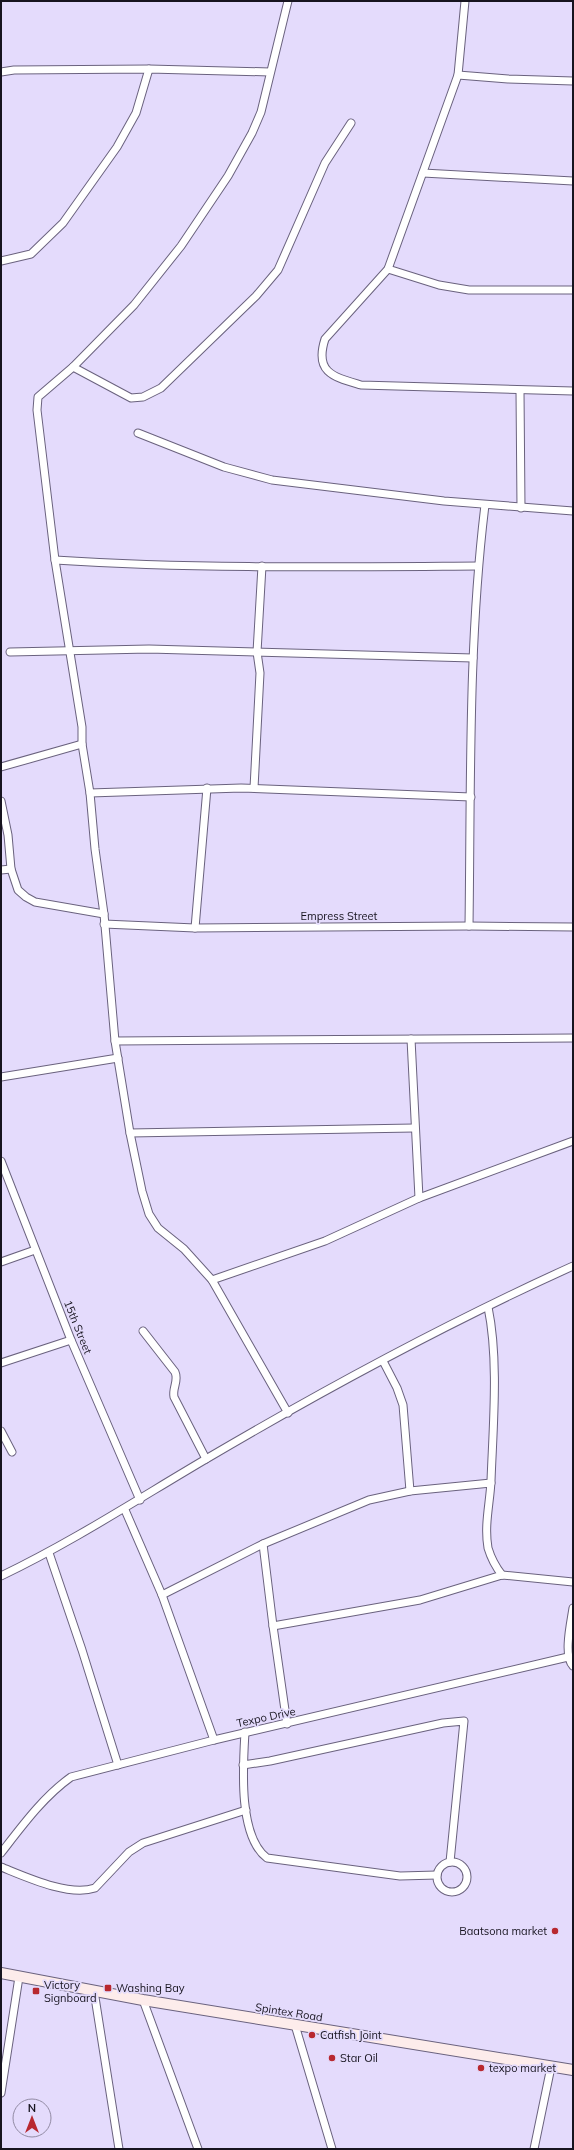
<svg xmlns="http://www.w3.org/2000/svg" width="574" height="2150" viewBox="0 0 574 2150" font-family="Mulish,sans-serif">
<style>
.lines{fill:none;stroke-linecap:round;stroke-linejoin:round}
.street-casing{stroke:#6a627e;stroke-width:9}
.secondary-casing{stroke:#6a627e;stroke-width:12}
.street{stroke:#fff;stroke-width:7}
.secondary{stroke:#fdeceb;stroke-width:10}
.poi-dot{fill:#b82830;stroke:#e4dbfc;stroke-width:1.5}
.labels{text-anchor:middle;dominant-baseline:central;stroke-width:3.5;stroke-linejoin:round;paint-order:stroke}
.street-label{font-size:11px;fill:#17141f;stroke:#e4dbfc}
.poi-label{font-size:11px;fill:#17141f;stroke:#e4dbfc;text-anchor:start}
</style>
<rect width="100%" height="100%" fill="#e4dbfc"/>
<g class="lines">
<defs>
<g id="street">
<path d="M465,1L458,75L388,269L325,339C314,373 334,377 361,385L573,391"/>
<path d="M1,72L14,70L149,69L270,72"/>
<path d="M458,75L508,79L573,81"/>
<path d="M423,173L573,181"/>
<path d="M1,261L31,254L63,223L117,147L136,113L149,69"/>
<path d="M388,269L439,285L469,290H573"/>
<path d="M73,367L131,398L143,397L161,388L256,296L278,270L325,163L351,123"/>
<path d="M520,391L521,508"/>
<path d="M138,433L224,467L272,480L444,501L573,511"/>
<path d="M55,560C195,569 337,567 478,566"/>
<path d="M10,652L149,649L473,658"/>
<path d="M1,767L82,744"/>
<path d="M254,788L260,673L257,652L262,566"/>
<path d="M90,793L241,788L471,797"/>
<path d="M1,801L8,835L11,869L18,890L26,897L35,902L104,914"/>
<path d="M1,870L11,869"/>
<path d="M104,924L195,928L469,926L573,927"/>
<path d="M469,926C471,785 468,644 485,505"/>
<path d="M195,928L207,788"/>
<path d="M411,1039L419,1198"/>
<path d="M115,1041L573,1038"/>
<path d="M1,1077L118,1058"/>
<path d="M130,1133L414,1128"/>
<path d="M1,1161L71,1340L140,1500"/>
<path d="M1,1262L35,1250"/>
<path d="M212,1280L325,1241L419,1198L573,1141"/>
<path d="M488,1307C499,1360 493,1426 491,1481C490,1503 484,1525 488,1548C491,1558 495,1566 502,1575"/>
<path d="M143,1331L175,1372C179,1381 172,1388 174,1397L206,1459"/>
<path d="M383,1361L397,1388L403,1405L410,1491"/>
<path d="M1,1363L71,1340"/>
<path d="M288,1413L212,1280L184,1249L158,1228L149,1214L142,1191L130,1133L115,1041L104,914L95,849L90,793L82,744V727L55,560L37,410L38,397L73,367L134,305L181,246L228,176L252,133L261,112L288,1"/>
<path d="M1,1431L12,1452"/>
<path d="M125,1510L162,1595L214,1740"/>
<path d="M263,1544L273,1626L287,1724"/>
<path d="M49,1553L82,1650L118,1765"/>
<path d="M1,1576C72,1542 138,1499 206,1459C325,1389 447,1323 573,1266"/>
<path d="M162,1595L263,1544L369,1500L410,1491L491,1483"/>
<path d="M573,1608C571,1622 563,1656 573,1666"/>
<path d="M273,1626L420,1600L502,1575L573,1582"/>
<path d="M245,1732C243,1766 238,1836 267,1858L400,1876L437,1875"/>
<path d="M243,1765L270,1761L443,1723L464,1721L450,1862"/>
<path d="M1,1853C22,1826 43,1797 71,1777L214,1740L568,1657"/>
<circle cx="452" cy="1877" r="15"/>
<path d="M1,1867C26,1877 69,1897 95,1888L129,1852L143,1843L246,1810"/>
<path d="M94,1991L119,2149"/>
<path d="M143,2000L198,2149"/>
<path d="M295,2025L332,2149"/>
<path d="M1,2093L19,1977"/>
<path d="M534,2149L551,2067"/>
</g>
<path id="secondary" d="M1,1973L143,2000L573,2070"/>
</defs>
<use href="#street" class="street-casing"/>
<use href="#secondary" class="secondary-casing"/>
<use href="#street" class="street"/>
<use href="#secondary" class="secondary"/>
</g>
<g class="poi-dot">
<circle cx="555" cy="1931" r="4"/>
<rect x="104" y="1984" width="8" height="8" rx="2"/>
<rect x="32" y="1987" width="8" height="8" rx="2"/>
<circle cx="312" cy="2035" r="4"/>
<circle cx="332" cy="2058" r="4"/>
<circle cx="481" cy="2068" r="4"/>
</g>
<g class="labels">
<g class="street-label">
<text x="339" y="916">Empress Street</text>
<text transform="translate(78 1327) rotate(68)">15th Street</text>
<text transform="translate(266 1717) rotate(-12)">Texpo Drive</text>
<text transform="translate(289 2012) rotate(9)">Spintex Road</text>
</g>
<g class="poi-label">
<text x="547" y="1931" text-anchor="end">Baatsona market</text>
<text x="44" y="1985">Victory<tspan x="44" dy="13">Signboard</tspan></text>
<text x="116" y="1988">Washing Bay</text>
<text x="320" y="2035">Catfish Joint</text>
<text x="340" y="2058">Star Oil</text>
<text x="489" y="2068">texpo market</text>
</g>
</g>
<rect width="574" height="2150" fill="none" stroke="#17141f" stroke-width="4"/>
<g transform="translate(32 2118)"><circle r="19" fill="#e4dbfc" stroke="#928ba4"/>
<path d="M0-3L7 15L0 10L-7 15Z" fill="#b82830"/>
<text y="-6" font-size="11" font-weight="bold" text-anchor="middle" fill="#17141f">N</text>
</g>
</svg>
